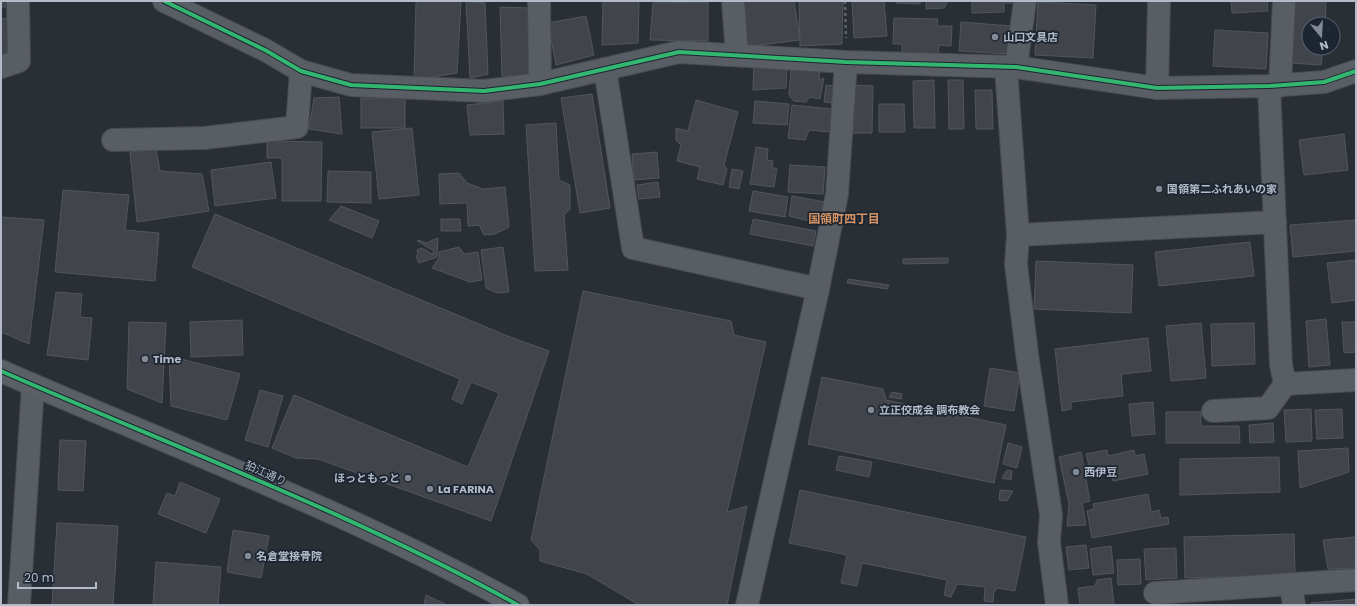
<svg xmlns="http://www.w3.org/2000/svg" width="1357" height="606" viewBox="0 0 1357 606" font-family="Poppins,'Noto Sans JP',sans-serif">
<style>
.building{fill:#41454b;stroke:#51565e}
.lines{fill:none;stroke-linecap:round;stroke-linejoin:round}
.minor-casing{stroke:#484b51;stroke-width:24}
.major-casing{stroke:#474b53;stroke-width:24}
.path{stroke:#5c6268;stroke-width:2.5;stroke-dasharray:3 3;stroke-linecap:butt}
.minor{stroke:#595d64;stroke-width:22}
.major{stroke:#5b5f66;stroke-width:22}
.cycleway-casing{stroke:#1c2531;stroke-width:6}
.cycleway{stroke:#33b770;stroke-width:4}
.poi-dot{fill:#838a95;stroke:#1c2531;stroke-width:1.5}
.labels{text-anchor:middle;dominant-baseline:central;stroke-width:3.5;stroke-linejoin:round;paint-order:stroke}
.poi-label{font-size:11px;font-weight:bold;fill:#b3bbc8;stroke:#1c2531;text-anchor:start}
.street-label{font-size:11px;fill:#b3bbc8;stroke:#1c2531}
.neighbourhood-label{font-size:12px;font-weight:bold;fill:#d39263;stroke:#1c2531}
</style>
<rect width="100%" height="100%" fill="#2a2f36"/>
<g class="building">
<rect x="1" y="1" width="7" height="6"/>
<path d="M416,1H461L457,73L414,80Z"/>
<path d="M466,1L485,3L488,74L470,78Z"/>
<path d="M603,1H639L638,43L602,45Z"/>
<path d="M742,1H794L800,40L744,47Z"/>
<path d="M799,1H843L842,44L800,46Z"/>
<path d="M852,1H884L887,36L854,38Z"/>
<path d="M896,1H920V4L896,3Z"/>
<path d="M926,1H965H948L944,8L926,9Z"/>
<path d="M972,1H1014V3H1004V12L972,13Z"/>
<path d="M1231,1H1267L1268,11L1232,13Z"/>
<path d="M1294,1H1326L1325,24H1309V48H1323L1321,65L1289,63Z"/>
<path d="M708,2V41L650,40L653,3Z"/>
<path d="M1038,2L1096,5L1093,58L1035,55Z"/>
<path d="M500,7L528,8L533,76H502Z"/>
<path d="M586,16L594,55L556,65L548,23Z"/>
<path d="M7,18L10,55L1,56V19Z"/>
<path d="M894,18L938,19L937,26H952L951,46L939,45L938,55L902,54V44H893Z"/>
<path d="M961,22L1011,26L1009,54L959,51Z"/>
<path d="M1215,30L1268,33L1266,69L1213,66Z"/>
<path d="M754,63L787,66L786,88L753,90Z"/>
<path d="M791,67L820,69L819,80L824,78L820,99L810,97L806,102L794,101L789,95Z"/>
<path d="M934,80L935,128H914L913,81Z"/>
<path d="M948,80H963L964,129H949Z"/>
<path d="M826,85L834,86L832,103L824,102Z"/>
<path d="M854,85L873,86L872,133H853Z"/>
<path d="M975,90H992L993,129H976Z"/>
<path d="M592,94L610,208L580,213L561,98Z"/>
<path d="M339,97L342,134L309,129L314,98Z"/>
<rect x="361" y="98" width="44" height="30"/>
<path d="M696,100L738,112L724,165L727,169L723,185L697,179L700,167L677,161L681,145L676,140V128L688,131Z"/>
<path d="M503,101L504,134L470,135L467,105Z"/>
<path d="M755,101L789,104L787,125L753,123Z"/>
<path d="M879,104H904L905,132H879Z"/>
<path d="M792,105L832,109L830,132L809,130L805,140L788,138Z"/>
<path d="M556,123L559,180L570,185V209L564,215L568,270L535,271L526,125Z"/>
<path d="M412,128L419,195L379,199L372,132Z"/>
<path d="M1344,134L1348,170L1304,175L1299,140Z"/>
<path d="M267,141L322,142L321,201H282V158H267Z"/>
<path d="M756,147L768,149L767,160L773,161L772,168H777L774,187L750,184Z"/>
<path d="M156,149L160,171L202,174L209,211L137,222L130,152Z"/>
<path d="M657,152L659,178L634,180L632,154Z"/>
<path d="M271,162L276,198L215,206L211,170Z"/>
<path d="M790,165L825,167L823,194L788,192Z"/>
<path d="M732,169L743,171L739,189L729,187Z"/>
<path d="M328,171L371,172V203L327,202Z"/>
<path d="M459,173L467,183L483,189L505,187L509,227L495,234L484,235L479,225L468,226L467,203L440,204L439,174Z"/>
<path d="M658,182L660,197L639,199L637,185Z"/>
<path d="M63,190L129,195L125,230L159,233L155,281L55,272Z"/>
<path d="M753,191L788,197L785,217L749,211Z"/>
<path d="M792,196L825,202L821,224L789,216Z"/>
<path d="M341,206L379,221L372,238L329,220Z"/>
<path d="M215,214L510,337L549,351L491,521L318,459L296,458L272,448L294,395L468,467L499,393L471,382L462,404L452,399L460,379L192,267Z"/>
<path d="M1,217L44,220L29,344L1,332Z"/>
<path d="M441,219H460L461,231H441Z"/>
<path d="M753,219L816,231L813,246L750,234Z"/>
<path d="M1356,220V251L1293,257L1290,225Z"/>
<path d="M438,238L437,257L419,263L416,257L418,254L417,250L422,248L432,254L434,251L417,241L418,240L426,243Z"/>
<path d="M1250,242L1254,276L1159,286L1155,252Z"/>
<path d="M459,247L464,254L478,252L482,280L470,282L432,268L439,258V252Z"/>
<path d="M503,247L509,292L497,293L486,288L481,250Z"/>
<path d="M948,258V263L903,264V259Z"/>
<path d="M1356,260V300L1332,303L1327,263Z"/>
<path d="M1036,261L1133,265L1131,313L1034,309Z"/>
<path d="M848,279L889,285L887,289L847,283Z"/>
<path d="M583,291L731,321L734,335L766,342L727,512L747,506L727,605H639L587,574L540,561V550L531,540Z"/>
<path d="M56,292L82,294L80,317L92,318L88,360L47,355Z"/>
<path d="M1326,319L1330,365L1309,367L1306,321Z"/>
<path d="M242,320L243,355L191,357L190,322Z"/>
<path d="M129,322L166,323L162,403L127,389Z"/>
<path d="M1342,322H1356V352L1344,353Z"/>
<path d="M1201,323L1206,378L1171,381L1166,326Z"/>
<path d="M1254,323L1255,364L1212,366L1211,324Z"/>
<path d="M1148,338L1151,371L1121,374L1123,396L1071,402V409L1062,411L1055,349Z"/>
<path d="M169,356L240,374L227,420L171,406Z"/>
<path d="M990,368L1020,373L1014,411L984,406Z"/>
<path d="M822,377L883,389L886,400L1006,425L994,483L808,444Z"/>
<path d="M260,390L283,396L268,447L245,440Z"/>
<path d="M892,392L902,394L901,399L889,397Z"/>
<path d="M1153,402L1155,434L1132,436L1129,404Z"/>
<path d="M1311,409L1312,441L1286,442L1284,410Z"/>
<path d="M1342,409L1343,438L1317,439L1315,410Z"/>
<path d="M1166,412H1201V426H1239L1240,443H1166Z"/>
<path d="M1273,423L1274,442L1250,443L1249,425Z"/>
<path d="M60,440L86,441L83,491L58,490Z"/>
<path d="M1008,443L1022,447L1017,468L1003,464Z"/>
<path d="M1348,448L1349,472L1300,488L1298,451Z"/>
<path d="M1107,450L1108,456L1134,450L1135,456L1144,454L1148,474L1113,481L1111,473L1092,477L1086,454Z"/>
<path d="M1081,452L1090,501L1082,503L1086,525L1067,526L1069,504L1059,457Z"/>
<path d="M839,456L872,462L869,477L836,470Z"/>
<path d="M1279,457L1280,492L1180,495V459Z"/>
<path d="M1007,470L1012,471L1011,480L1002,478Z"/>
<path d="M180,482L220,499L206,533L158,514L167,493L175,496Z"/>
<path d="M800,490L1026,537L1015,591L998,588L994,592L993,602L984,601L985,587L957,584L951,597L944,595L947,580L862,563L857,586L841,583L847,555L789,543Z"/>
<path d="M1000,490L1013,491L1007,501L999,500Z"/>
<path d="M1148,494L1151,512L1159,510L1161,518L1168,517L1169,524L1092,538L1087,511L1094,509L1093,504Z"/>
<path d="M57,523L118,526L113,605H52Z"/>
<path d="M233,530L269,536L261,578L227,572Z"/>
<path d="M1294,534L1295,575L1185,578L1184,537Z"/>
<path d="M1356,537V568L1328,569L1323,540Z"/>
<path d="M1086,545L1089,568L1069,570L1066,547Z"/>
<path d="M1111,546L1114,573L1093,575L1090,549Z"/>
<path d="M1176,548L1177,578L1146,580L1144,549Z"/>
<path d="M1140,559L1141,584L1118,585L1117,560Z"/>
<path d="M156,562L221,567L218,605H153Z"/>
<path d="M1111,578L1114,605H1080L1078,588L1095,586L1097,580Z"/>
<path d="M426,595L447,605H424Z"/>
<path d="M1356,599V605H1311V603Z"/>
</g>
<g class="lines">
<defs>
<g id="minor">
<path d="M164,1L265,50L301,71L351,85L484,91L540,84L679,52L846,62L1016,67L1157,88L1269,86L1324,82L1356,71"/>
<path d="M539,1L540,84"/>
<path d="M733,1L737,55"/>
<path d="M1,67L19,61L18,1"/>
<path d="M1016,67L1025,1"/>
<path d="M1006,68L1018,235L1016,264L1027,354L1051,515L1049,542L1057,605"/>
<path d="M605,69L633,248L818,289L747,605"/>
<path d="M1269,86L1281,365L1285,384L1356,380"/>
<path d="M1280,86L1284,1"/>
<path d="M1157,88L1159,1"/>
<path d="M113,140L204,138L297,127L301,71"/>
<path d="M1018,235L1275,222"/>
<path d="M818,289L837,194L846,62"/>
<path d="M1213,411L1268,408L1285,384"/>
<path d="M1291,585L1294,605"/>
<path d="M1155,593L1356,580"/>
<path d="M19,605L33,385"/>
</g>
<path id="major" d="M1,371C174,447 352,513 518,605"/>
</defs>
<use href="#minor" class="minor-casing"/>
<use href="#major" class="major-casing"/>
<path class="path" d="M845,1L846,38"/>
<use href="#minor" class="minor"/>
<use href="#major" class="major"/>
<defs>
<g id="cycleway">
<path d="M164,1L265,50L301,71L351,85L484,91L540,84L679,52L846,62L1016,67L1157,88L1269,86L1324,82L1356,71"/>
<path d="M1,371C174,447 352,513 518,605"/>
</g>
</defs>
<use href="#cycleway" class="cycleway-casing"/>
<use href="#cycleway" class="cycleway"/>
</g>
<g class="poi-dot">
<circle cx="995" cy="37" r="4"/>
<circle cx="1159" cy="189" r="4"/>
<circle cx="145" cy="359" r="4"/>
<circle cx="871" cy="410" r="4"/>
<circle cx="1076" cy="472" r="4"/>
<circle cx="408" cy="478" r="4"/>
<circle cx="430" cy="489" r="4"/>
<circle cx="248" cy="556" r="4"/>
</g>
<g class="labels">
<g class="poi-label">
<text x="1003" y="37">山口文具店</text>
<text x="1167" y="189">国領第二ふれあいの家</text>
<text x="153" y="359">Time</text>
<text x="879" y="410">立正佼成会 調布教会</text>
<text x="1084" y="472">西伊豆</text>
<text x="400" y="478" text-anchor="end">ほっともっと</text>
<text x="438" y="489">La FARINA</text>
<text x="256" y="556">名倉堂接骨院</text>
</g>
<g class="street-label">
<text transform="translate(266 473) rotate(24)">狛江通り</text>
</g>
<g class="neighbourhood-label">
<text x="844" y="218">国領町四丁目</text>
</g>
</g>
<rect width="1357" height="606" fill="none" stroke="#b3bbc8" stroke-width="4"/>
<g transform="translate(1321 36) rotate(162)"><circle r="19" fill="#1c2531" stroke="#58616d"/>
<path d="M0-3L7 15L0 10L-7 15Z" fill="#838a95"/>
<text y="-6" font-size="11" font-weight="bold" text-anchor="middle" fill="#b3bbc8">N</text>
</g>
<path d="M18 582v6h78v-6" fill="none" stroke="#b3bbc8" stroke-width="2"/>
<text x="24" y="582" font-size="12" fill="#b3bbc8" stroke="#1c2531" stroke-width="3" paint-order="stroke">20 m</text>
</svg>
